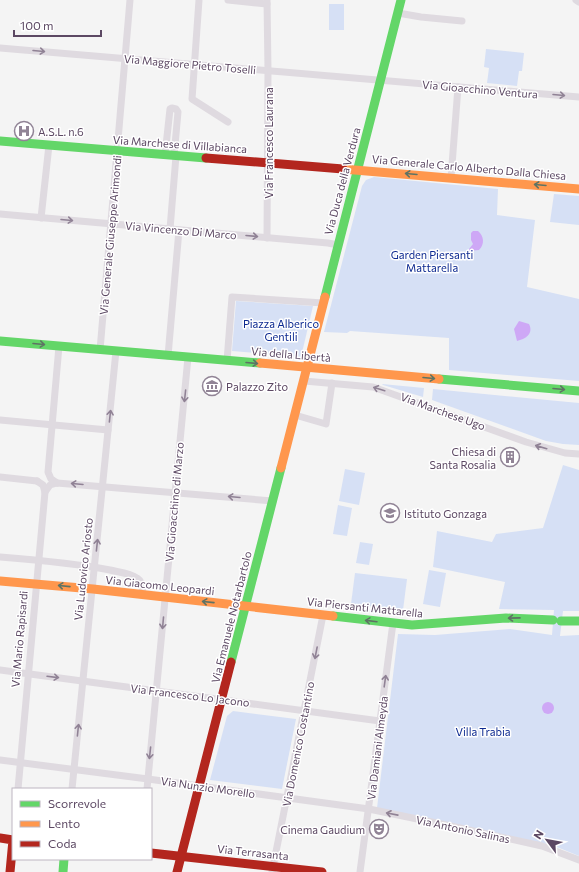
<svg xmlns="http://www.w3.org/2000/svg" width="579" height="872" viewBox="0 0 579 872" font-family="Commissioner,sans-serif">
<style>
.green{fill:#d6e0f5}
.water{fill:#cea8f6}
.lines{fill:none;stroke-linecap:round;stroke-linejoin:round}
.street{stroke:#dfdae0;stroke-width:7}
.fast{stroke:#63d668;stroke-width:9}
.slow{stroke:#ff974d;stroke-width:9}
.jam{stroke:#b3261e;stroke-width:9}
.oneway{stroke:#908295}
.oneway2{stroke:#5e7364}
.labels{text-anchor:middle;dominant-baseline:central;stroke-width:3;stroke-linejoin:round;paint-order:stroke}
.street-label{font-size:11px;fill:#5c4863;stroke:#fff}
.poi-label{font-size:11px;fill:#5c4863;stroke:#fff;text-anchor:start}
.park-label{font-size:11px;fill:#0c2990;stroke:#fff}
</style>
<rect width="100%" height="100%" fill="#f4f4f4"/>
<g class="green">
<rect x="329" y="4" width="15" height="26"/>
<path d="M486,49L524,53L522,71H519L517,86L487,83L489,68L484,67Z"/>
<path d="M374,177L498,189L497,215L535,220L527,287L579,299V381L449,370V338L350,331L347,333L324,332L362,186L366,180Z"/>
<path d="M554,194L579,196V225L550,222Z"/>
<path d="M236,301L313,306L301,357L232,351Z"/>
<path d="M382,384L424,388L423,397L383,385Z"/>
<path d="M433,389L579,403V445L563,444L546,441L432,400Z"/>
<path d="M563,465L579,470V611H563L560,636L579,635V856L552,845L377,808L398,634L435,635L510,629L552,635L554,610L499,609L505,582L433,567L437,531L492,542L496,534L543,528Z"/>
<path d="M345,469L365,473L359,505L339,501Z"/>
<path d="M338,505L352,508L347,536L333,534Z"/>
<path d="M360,542L373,544L369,565L356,563Z"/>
<path d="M429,570L446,573L440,607L423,604Z"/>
<path d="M355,573L407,579L403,610L351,604Z"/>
<path d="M233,711L296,719L282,789L210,780L227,716Z"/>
</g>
<g class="water">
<path d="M473,231H478C484,236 485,244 479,250L469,251V249L473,244L471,240V233Z"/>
<path d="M519,321L529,324C534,334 525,339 517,341L514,329Z"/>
<circle cx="548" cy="708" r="6"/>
</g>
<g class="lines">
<g class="street">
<path d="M199,0L192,99L228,122"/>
<path d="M228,0L267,4"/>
<path d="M576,0L579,2"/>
<path d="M398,13L421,17L462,21"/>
<path d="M0,48L579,97"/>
<path d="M165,155L170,109L172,108L176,109L178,112L174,156"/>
<path d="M451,178L458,87"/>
<path d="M0,214L328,243L338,245"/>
<path d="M41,218L49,145"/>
<path d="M170,229L176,156"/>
<path d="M267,238L268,70L267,0"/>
<path d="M100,350L130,0"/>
<path d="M168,356L179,230"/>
<path d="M227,361L232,297L323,303"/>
<path d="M304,381L373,387L526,442L565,453L579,454"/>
<path d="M295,415L326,424L332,383"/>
<path d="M0,420L108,430"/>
<path d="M0,477L37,481"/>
<path d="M57,483L51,479L48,472L59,346"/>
<path d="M45,492L50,485L57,483L273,501"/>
<path d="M0,557C37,560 74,563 110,570C118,572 130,573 137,578C143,582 143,589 142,595"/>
<path d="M0,670L380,721"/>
<path d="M0,760L148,779L369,809L451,826L542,846L579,860"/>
<path d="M18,789L45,492L43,485L37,481"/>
<path d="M72,789L116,351"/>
<path d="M147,789L188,357"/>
<path d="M272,872L323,615"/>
<path d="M360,872L393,623"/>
</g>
<g class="fast">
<path d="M0,141L206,158"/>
<path d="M325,297L401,0"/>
<path d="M0,341L260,363"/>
<path d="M439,379L579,391"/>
<path d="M333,616L412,625L506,618L553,620"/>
<path d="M561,621H579"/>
<path d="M231,662L281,468"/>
<path d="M63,872L64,859"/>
</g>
<g class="slow">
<path d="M343,169L579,189"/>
<path d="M260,363L439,379"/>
<path d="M281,468L325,297"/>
<path d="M0,581L93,589L333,616"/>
</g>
<g class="jam">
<path d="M206,158L343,169"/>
<path d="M0,838L13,840L10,872"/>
<path d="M151,853L322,872"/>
<path d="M177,872L231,662"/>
</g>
</g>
<defs><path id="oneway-shaft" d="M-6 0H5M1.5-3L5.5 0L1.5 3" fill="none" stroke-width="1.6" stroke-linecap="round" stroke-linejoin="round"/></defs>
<g class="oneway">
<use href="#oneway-shaft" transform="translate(39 51) rotate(5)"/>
<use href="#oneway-shaft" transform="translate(559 95) rotate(5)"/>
<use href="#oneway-shaft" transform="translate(67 220) rotate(5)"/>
<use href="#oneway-shaft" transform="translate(252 236) rotate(5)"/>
<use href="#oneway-shaft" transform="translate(379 389) rotate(-163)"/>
<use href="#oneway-shaft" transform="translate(185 396) rotate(96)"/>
<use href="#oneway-shaft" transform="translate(110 416) rotate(-84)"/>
<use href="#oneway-shaft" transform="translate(541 447) rotate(-164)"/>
<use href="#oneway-shaft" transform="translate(77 484) rotate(-175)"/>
<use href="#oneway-shaft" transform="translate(234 497) rotate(-175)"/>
<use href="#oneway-shaft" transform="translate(97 545) rotate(-84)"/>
<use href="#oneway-shaft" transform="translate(163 623) rotate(95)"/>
<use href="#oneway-shaft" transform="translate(316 653) rotate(101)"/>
<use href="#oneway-shaft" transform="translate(53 677) rotate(7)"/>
<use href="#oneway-shaft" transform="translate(385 681) rotate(-82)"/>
<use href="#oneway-shaft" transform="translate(78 730) rotate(-84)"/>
<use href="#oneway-shaft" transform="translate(150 753) rotate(96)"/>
<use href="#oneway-shaft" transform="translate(392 814) rotate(-169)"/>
</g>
<g class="oneway2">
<use href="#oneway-shaft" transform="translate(411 174) rotate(-175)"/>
<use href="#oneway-shaft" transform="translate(540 185) rotate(-175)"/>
<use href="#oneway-shaft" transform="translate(39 344) rotate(5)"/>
<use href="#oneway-shaft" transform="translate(252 363) rotate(5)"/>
<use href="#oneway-shaft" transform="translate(429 378) rotate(5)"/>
<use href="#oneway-shaft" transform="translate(559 389) rotate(5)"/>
<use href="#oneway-shaft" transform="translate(64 586) rotate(-174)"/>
<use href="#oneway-shaft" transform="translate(208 602) rotate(-174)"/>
<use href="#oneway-shaft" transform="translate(514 618) rotate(179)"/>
<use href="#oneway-shaft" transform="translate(371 621) rotate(-173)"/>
</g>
<defs>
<symbol id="hospital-ring" viewBox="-11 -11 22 22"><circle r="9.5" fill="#fff" stroke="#918496" stroke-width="1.5"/><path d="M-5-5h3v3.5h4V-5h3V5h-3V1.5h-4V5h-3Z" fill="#918496"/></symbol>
<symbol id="museum-ring" viewBox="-11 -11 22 22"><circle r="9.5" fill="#fff" stroke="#918496" stroke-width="1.5"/><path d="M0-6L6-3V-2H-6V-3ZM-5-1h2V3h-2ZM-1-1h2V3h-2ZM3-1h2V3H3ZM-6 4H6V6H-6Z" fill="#918496"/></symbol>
<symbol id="building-ring" viewBox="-11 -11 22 22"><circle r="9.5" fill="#fff" stroke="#918496" stroke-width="1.5"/><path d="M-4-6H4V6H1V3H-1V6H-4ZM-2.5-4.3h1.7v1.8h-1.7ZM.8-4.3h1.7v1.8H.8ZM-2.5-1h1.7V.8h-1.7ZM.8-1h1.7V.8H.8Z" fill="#918496"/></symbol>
<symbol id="school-ring" viewBox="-11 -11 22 22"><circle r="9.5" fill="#fff" stroke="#918496" stroke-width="1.5"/><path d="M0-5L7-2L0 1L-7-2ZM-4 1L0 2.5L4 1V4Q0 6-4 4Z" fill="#918496"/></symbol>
<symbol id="theatre-ring" viewBox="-11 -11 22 22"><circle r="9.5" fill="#fff" stroke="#918496" stroke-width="1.5"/><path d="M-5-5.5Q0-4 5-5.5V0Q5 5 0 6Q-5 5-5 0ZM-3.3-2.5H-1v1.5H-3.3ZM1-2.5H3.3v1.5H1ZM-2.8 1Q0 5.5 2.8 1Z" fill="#918496"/></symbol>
</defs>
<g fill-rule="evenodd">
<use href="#hospital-ring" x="13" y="120" width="22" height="22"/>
<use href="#museum-ring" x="201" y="375" width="22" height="22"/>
<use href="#building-ring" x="499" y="446" width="22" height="22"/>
<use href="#school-ring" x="379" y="502" width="22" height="22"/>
<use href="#theatre-ring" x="368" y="818" width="22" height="22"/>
</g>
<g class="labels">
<g class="street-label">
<text transform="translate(190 64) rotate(5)">Via Maggiore Pietro Toselli</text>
<text transform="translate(480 89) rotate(5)">Via Gioacchino Ventura</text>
<text transform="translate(268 143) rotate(-90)">Via Francesco Laurana</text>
<text transform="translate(180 144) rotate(4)">Via Marchese di Villabianca</text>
<text transform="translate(469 167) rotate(5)">Via Generale Carlo Alberto Dalla Chiesa</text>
<text transform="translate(342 181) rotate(-75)">Via Duca della Verdura</text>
<text transform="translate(181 230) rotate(5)">Via Vincenzo Di Marco</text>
<text transform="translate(110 235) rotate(-85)">Via Generale Giuseppe Arimondi</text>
<text transform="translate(291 354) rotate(5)">Via della Libertà</text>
<text transform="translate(443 411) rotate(20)">Via Marchese Ugo</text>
<text transform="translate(174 502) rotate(-85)">Via Gioacchino di Marzo</text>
<text transform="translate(83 569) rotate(-84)">Via Ludovico Ariosto</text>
<text transform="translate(160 585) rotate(6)">Via Giacomo Leopardi</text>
<text transform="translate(365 607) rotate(6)">Via Piersanti Mattarella</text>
<text transform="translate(231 617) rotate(-76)">Via Emanuele Notarbartolo</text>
<text transform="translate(19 639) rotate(-85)">Via Mario Rapisardi</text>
<text transform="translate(190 695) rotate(7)">Via Francesco Lo Jacono</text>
<text transform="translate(298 744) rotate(-79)">Via Domenico Costantino</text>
<text transform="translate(377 748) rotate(-83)">Via Damiani Almeyda</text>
<text transform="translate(208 787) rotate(8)">Via Nunzio Morello</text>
<text transform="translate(463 829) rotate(12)">Via Antonio Salinas</text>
<text transform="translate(253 852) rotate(6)">Via Terrasanta</text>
</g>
<g class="poi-label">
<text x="38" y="131">A.S.L. n.6</text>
<text x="226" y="386">Palazzo Zito</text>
<text x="496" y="451" text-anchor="end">Chiesa di<tspan x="496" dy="13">Santa Rosalia</tspan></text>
<text x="404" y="513">Istituto Gonzaga</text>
<text x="365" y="829" text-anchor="end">Cinema Gaudium</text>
</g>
<g class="park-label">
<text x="432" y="254">Garden Piersanti<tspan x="432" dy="13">Mattarella</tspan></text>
<text x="281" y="323">Piazza Alberico<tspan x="281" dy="13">Gentili</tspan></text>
<text x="483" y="731">Villa Trabia</text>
</g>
</g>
<rect x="12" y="788" width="140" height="72" fill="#ffffff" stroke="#beb6c1"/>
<rect x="20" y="801" width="20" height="6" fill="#63d668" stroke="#beb6c1"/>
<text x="48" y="808" font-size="12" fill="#5c4863">Scorrevole</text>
<rect x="20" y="821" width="20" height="6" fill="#ff974d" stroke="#beb6c1"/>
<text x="48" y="828" font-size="12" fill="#5c4863">Lento</text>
<rect x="20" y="841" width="20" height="6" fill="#b3261e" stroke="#beb6c1"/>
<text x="48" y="848" font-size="12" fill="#5c4863">Coda</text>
<g transform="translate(547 840) rotate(302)" stroke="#ffffff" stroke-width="3" paint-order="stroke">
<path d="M0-3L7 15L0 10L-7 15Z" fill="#5c4863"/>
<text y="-6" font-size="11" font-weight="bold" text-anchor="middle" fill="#5c4863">N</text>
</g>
<path d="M14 30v6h87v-6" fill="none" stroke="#5c4863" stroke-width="2"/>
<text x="20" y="30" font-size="12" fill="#5c4863" stroke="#ffffff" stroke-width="3" paint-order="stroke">100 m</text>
</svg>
